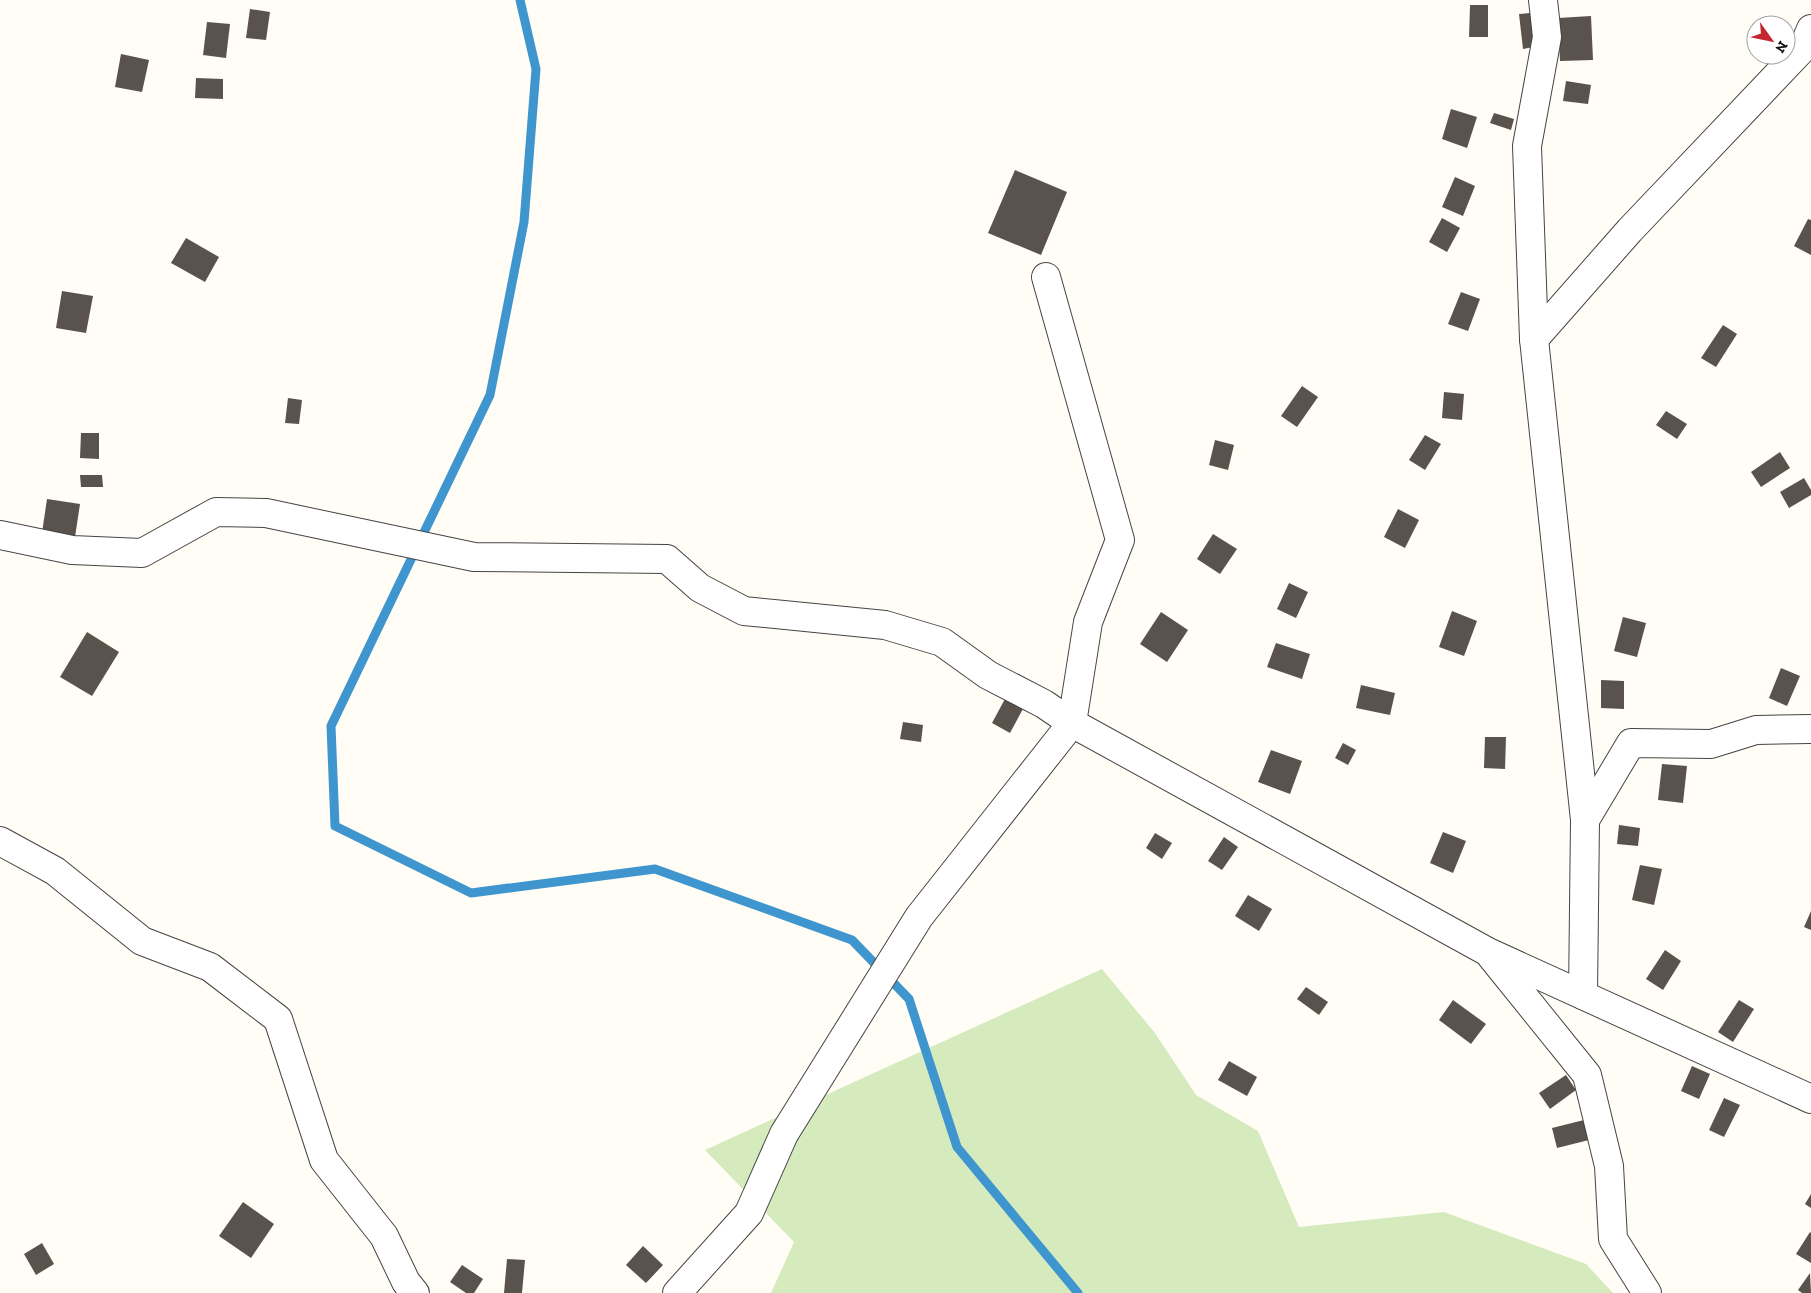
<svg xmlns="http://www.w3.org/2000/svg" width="1811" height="1293" viewBox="0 0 1811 1293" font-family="'Zilla Slab',serif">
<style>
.green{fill:#d5ebbd}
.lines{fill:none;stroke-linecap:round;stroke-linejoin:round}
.stream{stroke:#3f96cf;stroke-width:9}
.building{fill:#5a524d}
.street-casing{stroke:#444;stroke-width:30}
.street{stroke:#fff;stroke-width:28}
</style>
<rect width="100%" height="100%" fill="#fffdf5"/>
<path class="green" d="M1102,969L1155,1033L1196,1095L1258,1131L1299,1227L1444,1212L1586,1264L1613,1293H771L794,1242L705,1150Z"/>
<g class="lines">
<path class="stream" d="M520,0L536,69L524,222L490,395L331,726L335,826L471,893L655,869L852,940L909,999L957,1147L1078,1293"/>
</g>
<g class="building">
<path d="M1470,5H1488V37H1469Z"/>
<path d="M250,9L270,12L266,40L246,38Z"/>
<path d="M1531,13L1534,47L1523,49L1519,14Z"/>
<path d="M1591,16L1593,60L1560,61L1558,18Z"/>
<path d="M207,22L230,24L226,58L203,55Z"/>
<path d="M121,54L149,60L142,92L115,87Z"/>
<path d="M196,78L223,79V99L195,98Z"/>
<path d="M1566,81L1591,85L1588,104L1563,101Z"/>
<path d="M1451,109L1477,117L1467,148L1442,139Z"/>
<path d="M1494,113L1514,119L1511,130L1490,123Z"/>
<path d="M1015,170L1067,192L1041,255L988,233Z"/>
<path d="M1455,177L1475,186L1463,216L1442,207Z"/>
<path d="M1442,218L1460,228L1447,252L1429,242Z"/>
<path d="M1808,219L1811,220V255L1794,246Z"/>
<path d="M186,238L219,257L205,282L171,263Z"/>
<path d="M62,291L93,296L86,333L56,328Z"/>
<path d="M1461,292L1480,299L1468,331L1448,324Z"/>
<path d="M1723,325L1737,334L1716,367L1701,358Z"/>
<path d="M1302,386L1318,397L1297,427L1281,416Z"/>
<path d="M1444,392L1464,394L1462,420L1442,418Z"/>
<path d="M288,398L302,400L299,424L285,423Z"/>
<path d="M1666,411L1687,424L1677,439L1656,425Z"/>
<path d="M81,433H99V459L80,458Z"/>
<path d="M1425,435L1441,444L1425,470L1409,460Z"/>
<path d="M1215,440L1234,445L1228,470L1209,465Z"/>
<path d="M1780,452L1790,468L1761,487L1751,472Z"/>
<path d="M80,475H102L103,487H81Z"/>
<path d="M1804,478L1811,490V495L1789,508L1780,492Z"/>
<path d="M47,499L80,504L75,537L42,533Z"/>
<path d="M1398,509L1419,520L1405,548L1384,537Z"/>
<path d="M1213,534L1237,549L1220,574L1197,559Z"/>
<path d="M1289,583L1308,592L1296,618L1277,609Z"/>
<path d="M1452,611L1477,621L1464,656L1439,647Z"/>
<path d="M1161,612L1188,630L1167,662L1140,644Z"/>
<path d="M1623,617L1646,623L1637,657L1614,651Z"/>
<path d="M87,632L119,652L92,696L60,677Z"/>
<path d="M1276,643L1310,654L1302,679L1267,667Z"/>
<path d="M1781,668L1800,676L1787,706L1769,698Z"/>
<path d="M1601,680L1624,681V709L1601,708Z"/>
<path d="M1361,685L1395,693L1390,715L1356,708Z"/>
<path d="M1006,697L1024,707L1010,733L992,723Z"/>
<path d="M903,722L923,725L921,742L900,739Z"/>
<path d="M1485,737H1506L1505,769L1484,768Z"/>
<path d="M1343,743L1356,750L1348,765L1335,758Z"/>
<path d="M1271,750L1302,761L1290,794L1258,782Z"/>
<path d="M1662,764L1687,766L1683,803L1658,800Z"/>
<path d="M1619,825L1640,828L1638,846L1617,844Z"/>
<path d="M1443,832L1466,841L1453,873L1430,863Z"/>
<path d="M1155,833L1172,843L1162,859L1146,848Z"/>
<path d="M1224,837L1238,847L1222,870L1208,861Z"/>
<path d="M1640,865L1662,869L1654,905L1632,900Z"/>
<path d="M1248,895L1272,909L1259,931L1235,916Z"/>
<path d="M1811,911V930L1804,927Z"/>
<path d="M1665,950L1681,961L1663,990L1646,979Z"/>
<path d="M1306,987L1328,1002L1319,1015L1297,999Z"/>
<path d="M1453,1000L1486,1024L1471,1044L1439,1020Z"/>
<path d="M1739,1000L1754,1009L1733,1042L1718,1032Z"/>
<path d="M1229,1061L1257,1077L1247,1096L1218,1080Z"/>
<path d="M1692,1066L1710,1074L1699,1099L1681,1091Z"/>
<path d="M1566,1075L1576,1090L1550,1109L1539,1093Z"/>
<path d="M1724,1098L1740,1105L1724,1137L1709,1130Z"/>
<path d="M1584,1120L1589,1140L1557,1148L1552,1128Z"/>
<path d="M1811,1194V1208L1805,1204Z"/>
<path d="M243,1202L274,1224L251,1258L219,1236Z"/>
<path d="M1810,1232L1811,1233V1263L1796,1254Z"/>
<path d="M42,1243L54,1264L36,1275L24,1254Z"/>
<path d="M643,1246L663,1265L646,1283L626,1265Z"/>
<path d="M507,1259L525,1260L522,1293H504Z"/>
<path d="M462,1265L483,1279L474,1293H466L450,1282Z"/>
<path d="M1810,1273L1811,1293H1802L1798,1290Z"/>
</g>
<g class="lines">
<defs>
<g id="street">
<path d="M1543,0L1547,37L1527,146L1534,339L1585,820L1583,995"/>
<path d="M1534,339L1630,230L1803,48L1811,29"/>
<path d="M0,535L72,550L142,553L216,512L266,513L474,557L667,559L700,588L744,611L885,625L942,642L988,675L1044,704L1072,723L1488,952L1811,1099"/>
<path d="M1585,820L1631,743L1711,744L1756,730L1811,729"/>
<path d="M0,841L55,871L142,941L210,967L278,1019L324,1160L384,1236L406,1282L415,1293"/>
<path d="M1491,956L1587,1075L1609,1166L1613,1239L1647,1293"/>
<path d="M677,1293L749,1213L784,1134L919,917L1072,723L1088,622L1120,540L1046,277"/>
</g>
</defs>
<use href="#street" class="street-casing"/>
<use href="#street" class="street"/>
</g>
<g transform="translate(1771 40) rotate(123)"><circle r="24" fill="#ffffff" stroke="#a0a0a0"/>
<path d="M0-4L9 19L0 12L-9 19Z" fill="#c4262e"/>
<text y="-8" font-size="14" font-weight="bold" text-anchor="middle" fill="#111111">N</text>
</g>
</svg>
